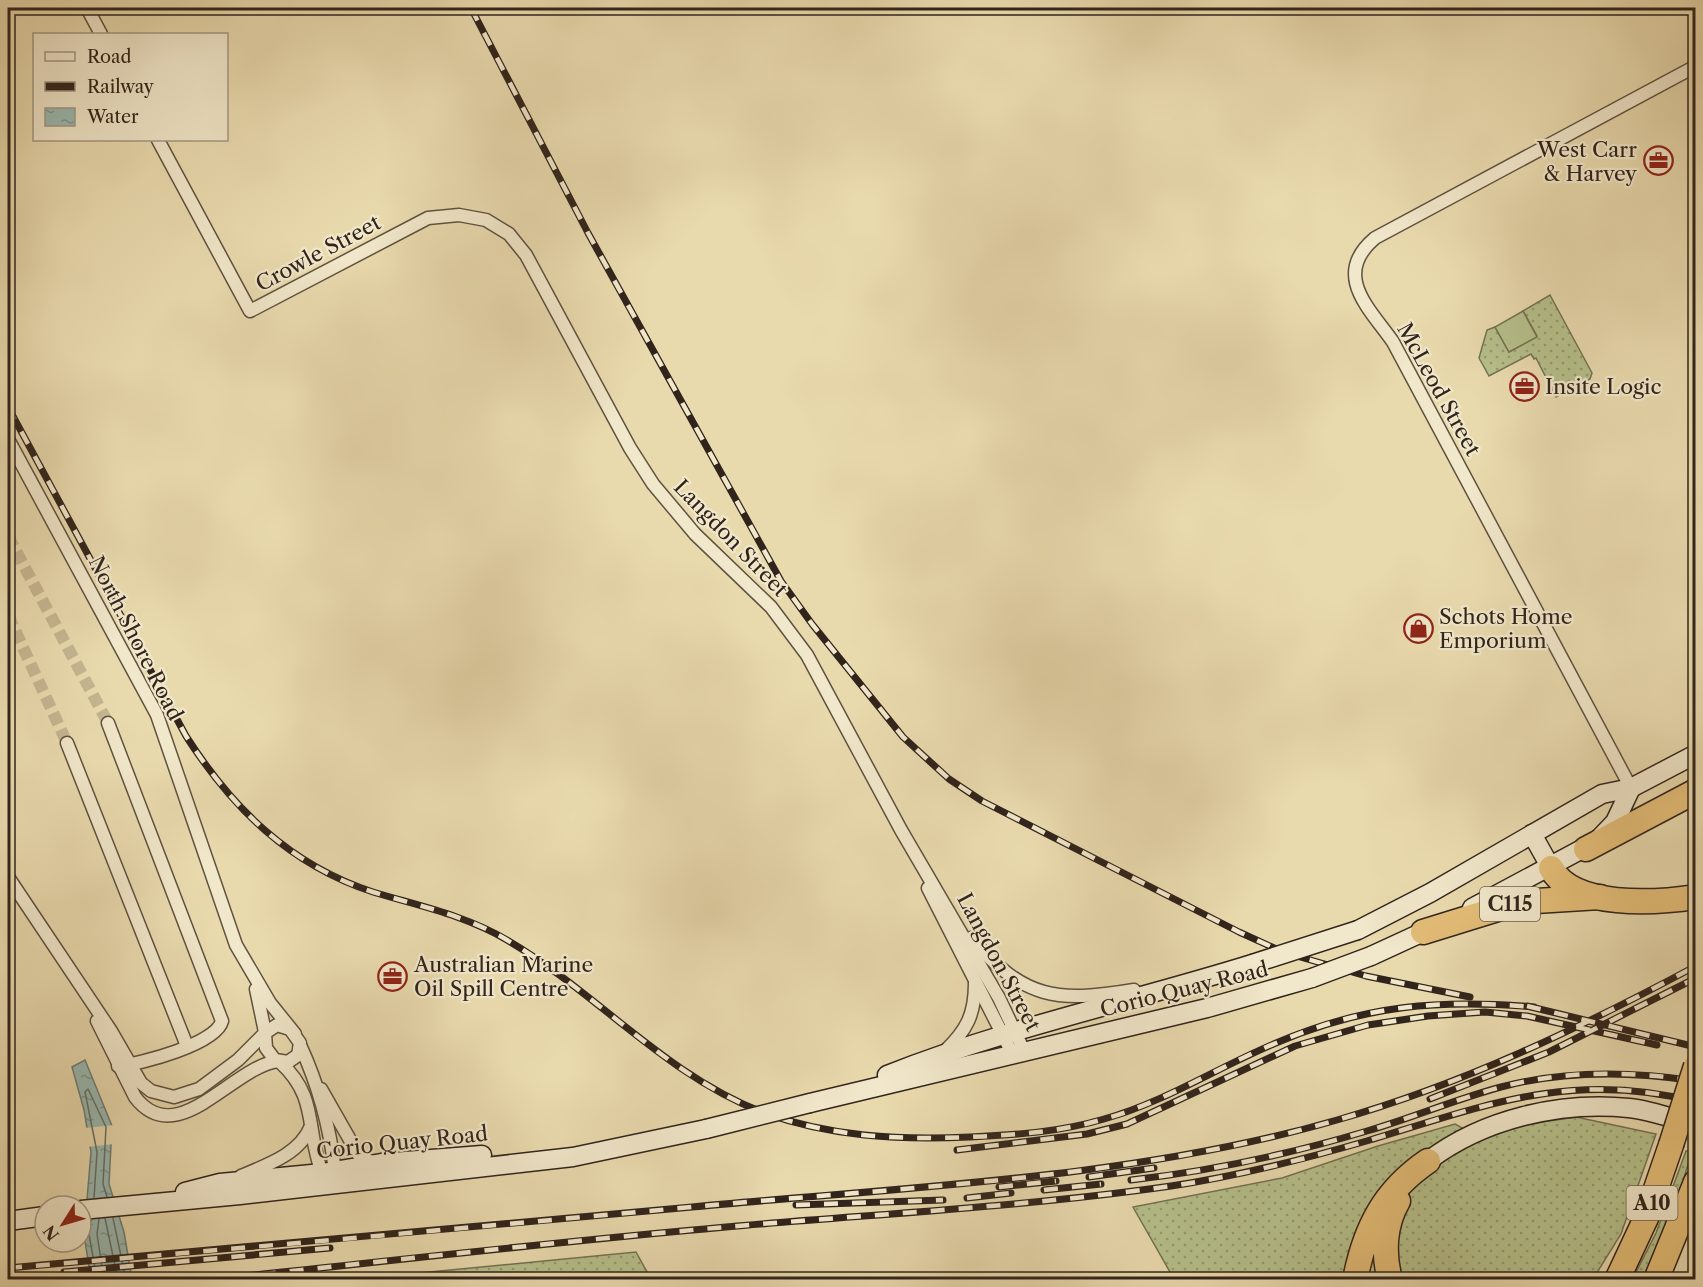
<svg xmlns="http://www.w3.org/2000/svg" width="1703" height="1287" viewBox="0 0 1703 1287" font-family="'Libre Caslon Text',serif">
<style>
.grass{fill:url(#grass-dots);stroke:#747254;stroke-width:1.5}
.garden{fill:#b6c08b;stroke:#747254;stroke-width:1.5}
.water{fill:url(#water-ripples);stroke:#6f7e76;stroke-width:1.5}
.pier{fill:#e9daae}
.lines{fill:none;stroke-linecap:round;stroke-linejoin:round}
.shore{stroke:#656f67;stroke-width:1.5}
.street-tunnel{stroke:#c4b691;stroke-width:12;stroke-dasharray:12 6;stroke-linecap:butt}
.street-casing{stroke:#5f5240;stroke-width:15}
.secondary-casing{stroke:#31241c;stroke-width:21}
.highway-casing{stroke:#31241c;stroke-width:27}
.street{stroke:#f1e7ca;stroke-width:12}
.secondary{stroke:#f1e7ca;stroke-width:18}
.highway{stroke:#e4bd77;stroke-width:24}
.rail-casing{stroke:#31241c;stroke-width:7}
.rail{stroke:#f1e7ca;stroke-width:4.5;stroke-dasharray:14;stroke-linecap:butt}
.secondary-bridge-casing{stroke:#31241c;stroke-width:21;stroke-linecap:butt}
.highway-bridge-casing{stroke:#31241c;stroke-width:27;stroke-linecap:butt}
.secondary-bridge{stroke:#f1e7ca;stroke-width:18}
.highway-bridge{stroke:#e4bd77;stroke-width:24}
.labels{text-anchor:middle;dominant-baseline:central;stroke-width:4.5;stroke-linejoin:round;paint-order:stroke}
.shield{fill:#f1e7ca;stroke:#6b5e50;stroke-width:1.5}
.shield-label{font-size:20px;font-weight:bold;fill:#31241c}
.poi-label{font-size:21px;fill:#31241c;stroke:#f1e7ca;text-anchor:start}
.street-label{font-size:21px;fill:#31241c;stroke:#f1e7ca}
</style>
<defs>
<pattern id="grass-dots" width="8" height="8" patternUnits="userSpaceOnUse" patternTransform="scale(1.5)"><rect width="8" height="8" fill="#b6c08b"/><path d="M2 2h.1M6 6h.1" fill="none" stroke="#959c71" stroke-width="1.8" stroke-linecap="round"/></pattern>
<pattern id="water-ripples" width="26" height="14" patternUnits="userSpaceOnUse" patternTransform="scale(1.5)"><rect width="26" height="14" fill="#99bab2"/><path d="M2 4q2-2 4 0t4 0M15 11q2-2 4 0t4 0" fill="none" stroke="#7d9790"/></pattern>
</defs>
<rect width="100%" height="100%" fill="#e9daae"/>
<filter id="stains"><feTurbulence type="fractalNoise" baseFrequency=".00333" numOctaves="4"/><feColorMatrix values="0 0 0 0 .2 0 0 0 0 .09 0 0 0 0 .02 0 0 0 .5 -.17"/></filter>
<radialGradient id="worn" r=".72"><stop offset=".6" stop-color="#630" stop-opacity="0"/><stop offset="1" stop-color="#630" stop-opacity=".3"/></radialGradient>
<g class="grass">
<path d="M1550,295L1592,373L1590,379L1556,397L1536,358L1534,359L1531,354L1489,376L1479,358L1487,330L1495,327L1509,352L1537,336L1523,311Z"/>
<path d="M1576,1117L1656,1134L1621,1234L1593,1279H1174L1133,1207L1282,1178L1378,1146L1455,1124L1479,1137L1529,1124Z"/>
<path d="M1686,1151H1692L1669,1228L1645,1279L1632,1280L1656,1233Z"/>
<path d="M636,1252L651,1279H357Z"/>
</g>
<path class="garden" d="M1523,311L1537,337L1509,352L1495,327Z"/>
<path class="water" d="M85,1060L112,1126L109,1184L124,1232L132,1279H91L84,1235L91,1152L84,1110L72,1067Z"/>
<path class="pier" d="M115,1125L114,1144L87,1147L84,1128Z"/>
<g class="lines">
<g class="shore">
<path d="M94,1198L97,1152L85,1092L88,1089L106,1127L103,1184L107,1197"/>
<path d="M105,1218L118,1280"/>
<path d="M113,1218L126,1280"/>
<path d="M99,1219L97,1234L104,1280"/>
<path d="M91,1220L89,1234L97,1280"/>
</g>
<g class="street-tunnel">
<path d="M8,536L108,723"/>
<path d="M8,615L67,743"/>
</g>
<defs>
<g id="street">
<path d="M87,8L101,34"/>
<path d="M158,140L250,311L428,218L459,215L486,220L509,234L526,255L630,448L653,484L695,534L771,607L807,655L901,830L999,998L1024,1051"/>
<path d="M8,439L157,715L236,945L270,1003L295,1034"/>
<path d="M108,723L222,1021C216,1044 141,1064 118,1066"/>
<path d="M67,743L187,1046"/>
<path d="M1631,788L1393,342C1370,309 1331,275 1375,238L1696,66"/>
<path d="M8,877L111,1031L141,1083L151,1091L174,1097L199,1089L238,1060L265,1033"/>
<path d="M928,888L1012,1053"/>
<path d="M971,938C1024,999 1056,1003 1134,990"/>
<path d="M256,989L265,1032"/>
<path d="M97,1021L135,1097C177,1152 232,1067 278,1061"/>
<path d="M277,1025L290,1029L300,1043L298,1055L288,1062L275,1060L266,1048L265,1033Z"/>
<path d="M300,1045C318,1084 330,1128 335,1171"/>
<path d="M945,1051C967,1030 975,1014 975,983"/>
<path d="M280,1062C319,1098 305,1128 322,1173"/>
<path d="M321,1089L358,1154L366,1160L377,1163"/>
<path d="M241,1176C267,1165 300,1154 311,1126"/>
</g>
<g id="secondary">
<path d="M1532,834L1551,868"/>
<path d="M1472,908L1597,841L1615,822L1631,788"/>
<path d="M1358,930L1430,893L1602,794L1631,788L1696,754"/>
<path d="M1371,956L1434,927"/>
<path d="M887,1075C1006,1028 1130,1002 1252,964"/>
<path d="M810,1103L1207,1008L1312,978"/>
<path d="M1428,1161C1483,1119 1560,1101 1629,1108C1651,1110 1674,1119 1696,1125"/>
<path d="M185,1192L220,1183L322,1173L381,1163L482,1155"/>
<path d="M81,1210L240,1195L573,1157L706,1129"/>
<path d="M8,1221L45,1216"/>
</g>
<g id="highway">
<path d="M1586,849L1696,791"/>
<path d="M1551,868C1573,909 1656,903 1696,897"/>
<path d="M1423,932L1520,902L1600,897"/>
<path d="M1355,1280C1365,1228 1384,1191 1428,1161"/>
<path d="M1390,1280C1383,1254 1384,1225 1398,1201"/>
<path d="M1617,1280L1646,1218L1671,1145"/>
<path d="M1656,1280L1696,1182"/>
</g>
</defs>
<use href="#street" class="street-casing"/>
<use href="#secondary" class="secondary-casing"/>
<use href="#highway" class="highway-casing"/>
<use href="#street" class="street"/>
<use href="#secondary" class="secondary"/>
<use href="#highway" class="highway"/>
<defs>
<g id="rail">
<path d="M471,8L588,233L781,581L812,624L903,737L949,779L982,801L1239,932L1283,952L1366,976L1470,997"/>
<path d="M8,407L186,736C232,808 290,865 373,892C419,906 465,915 507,940C596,992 664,1074 762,1112C830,1137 898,1140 970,1137C1015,1135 1060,1132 1104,1119C1165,1102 1218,1067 1276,1043C1365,1005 1439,999 1534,1007"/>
<path d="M1527,1006L1696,1047"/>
<path d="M1430,1099L1549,1052L1696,978"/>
<path d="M957,1150L1087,1134L1127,1124L1295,1046L1368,1025L1428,1016L1485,1012L1527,1016L1657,1045"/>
<path d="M1089,1177L1154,1168"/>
<path d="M1131,1180C1211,1171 1290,1154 1367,1131C1412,1118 1456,1099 1501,1087C1565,1070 1630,1071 1696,1081"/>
<path d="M999,1187L1056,1181"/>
<path d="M1044,1190L1101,1184"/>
<path d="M967,1198L1011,1193"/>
<path d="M796,1205L943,1200"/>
<path d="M8,1268C236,1249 464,1228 692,1207C903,1187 1133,1179 1337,1120C1463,1084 1580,1028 1696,966"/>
<path d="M64,1272L330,1248"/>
<path d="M206,1280C380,1262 553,1242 726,1227C874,1214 1024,1207 1171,1186C1239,1176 1305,1159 1370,1140C1485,1105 1574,1070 1696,1102"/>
</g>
</defs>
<use href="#rail" class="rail-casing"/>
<use href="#rail" class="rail"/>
<defs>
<g id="secondary-bridge">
<path d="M1252,964L1358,930"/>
<path d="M1312,978L1371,956"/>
<path d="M706,1129L810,1103"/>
</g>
<path id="highway-bridge" d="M1671,1145L1696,1066"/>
</defs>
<use href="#secondary-bridge" class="secondary-bridge-casing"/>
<use href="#highway-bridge" class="highway-bridge-casing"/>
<use href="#secondary-bridge" class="secondary-bridge"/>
<use href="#highway-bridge" class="highway-bridge"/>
</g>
<defs>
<symbol id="office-ring" viewBox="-11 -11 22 22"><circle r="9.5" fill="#f1e7ca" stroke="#8f2418" stroke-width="1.5"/><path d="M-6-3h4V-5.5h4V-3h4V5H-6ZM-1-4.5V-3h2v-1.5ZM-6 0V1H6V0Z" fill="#8f2418"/></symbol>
<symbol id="shop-ring" viewBox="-11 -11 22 22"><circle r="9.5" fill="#f1e7ca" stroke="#8f2418" stroke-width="1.5"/><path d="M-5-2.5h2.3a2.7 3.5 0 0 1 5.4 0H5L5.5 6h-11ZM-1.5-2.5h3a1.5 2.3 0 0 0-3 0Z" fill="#8f2418"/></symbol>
</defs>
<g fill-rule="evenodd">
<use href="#office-ring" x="1642" y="144" width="33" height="33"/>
<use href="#office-ring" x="1508" y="370" width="33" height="33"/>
<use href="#shop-ring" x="1402" y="612" width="33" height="33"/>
<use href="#office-ring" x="376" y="960" width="33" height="33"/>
</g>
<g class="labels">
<g class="shield">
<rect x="1480" y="887" width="60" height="34" rx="4.5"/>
<rect x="1626.5" y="1186" width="51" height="34" rx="4.5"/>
</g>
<g class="shield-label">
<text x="1510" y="904">C115</text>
<text x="1652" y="1203">A10</text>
</g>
<g class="poi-label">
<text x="1637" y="149" text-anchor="end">West Carr<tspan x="1637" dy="24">&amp; Harvey</tspan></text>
<text x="1545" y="386">Insite Logic</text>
<text x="1439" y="616">Schots Home<tspan x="1439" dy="24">Emporium</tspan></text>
<text x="414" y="964">Australian Marine<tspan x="414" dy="24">Oil Spill Centre</tspan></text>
</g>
<g class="street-label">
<text transform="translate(318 253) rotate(-28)">Crowle Street</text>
<text transform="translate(1439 389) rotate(61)">McLeod Street</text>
<text transform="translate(731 538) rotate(46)">Langdon Street</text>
<text transform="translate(136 638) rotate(63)">North Shore Road</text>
<text transform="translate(999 962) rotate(62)">Langdon Street</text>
<text transform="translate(1184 989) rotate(-14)">Corio Quay Road</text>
<text transform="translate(402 1142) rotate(-6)">Corio Quay Road</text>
</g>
</g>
<rect width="1703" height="1287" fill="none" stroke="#e9daae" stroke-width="30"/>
<rect x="9" y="9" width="1685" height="1269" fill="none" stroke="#31241c" stroke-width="3"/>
<rect x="15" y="15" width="1673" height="1257" fill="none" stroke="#31241c" stroke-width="1.5"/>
<rect x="33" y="33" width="195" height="108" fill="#f1e7ca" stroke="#a49984" stroke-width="1.5"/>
<rect x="45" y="52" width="30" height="9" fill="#f1e7ca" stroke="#a49984" stroke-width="1.5"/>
<text x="87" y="63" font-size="18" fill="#31241c">Road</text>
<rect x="45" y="82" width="30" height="9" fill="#31241c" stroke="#a49984" stroke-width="1.5"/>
<text x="87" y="93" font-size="18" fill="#31241c">Railway</text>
<rect x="45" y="108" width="30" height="18" fill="url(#water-ripples)" stroke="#a49984" stroke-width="1.5"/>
<text x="87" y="123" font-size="18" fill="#31241c">Water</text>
<g transform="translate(63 1224) rotate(233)"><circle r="28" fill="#f1e7ca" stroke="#a49984" stroke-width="1.5"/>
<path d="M0-4.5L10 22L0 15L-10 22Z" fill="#8f2418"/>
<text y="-9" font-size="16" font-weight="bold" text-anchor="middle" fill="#31241c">N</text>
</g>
<rect width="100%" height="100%" filter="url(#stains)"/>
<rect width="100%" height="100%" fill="url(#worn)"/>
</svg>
